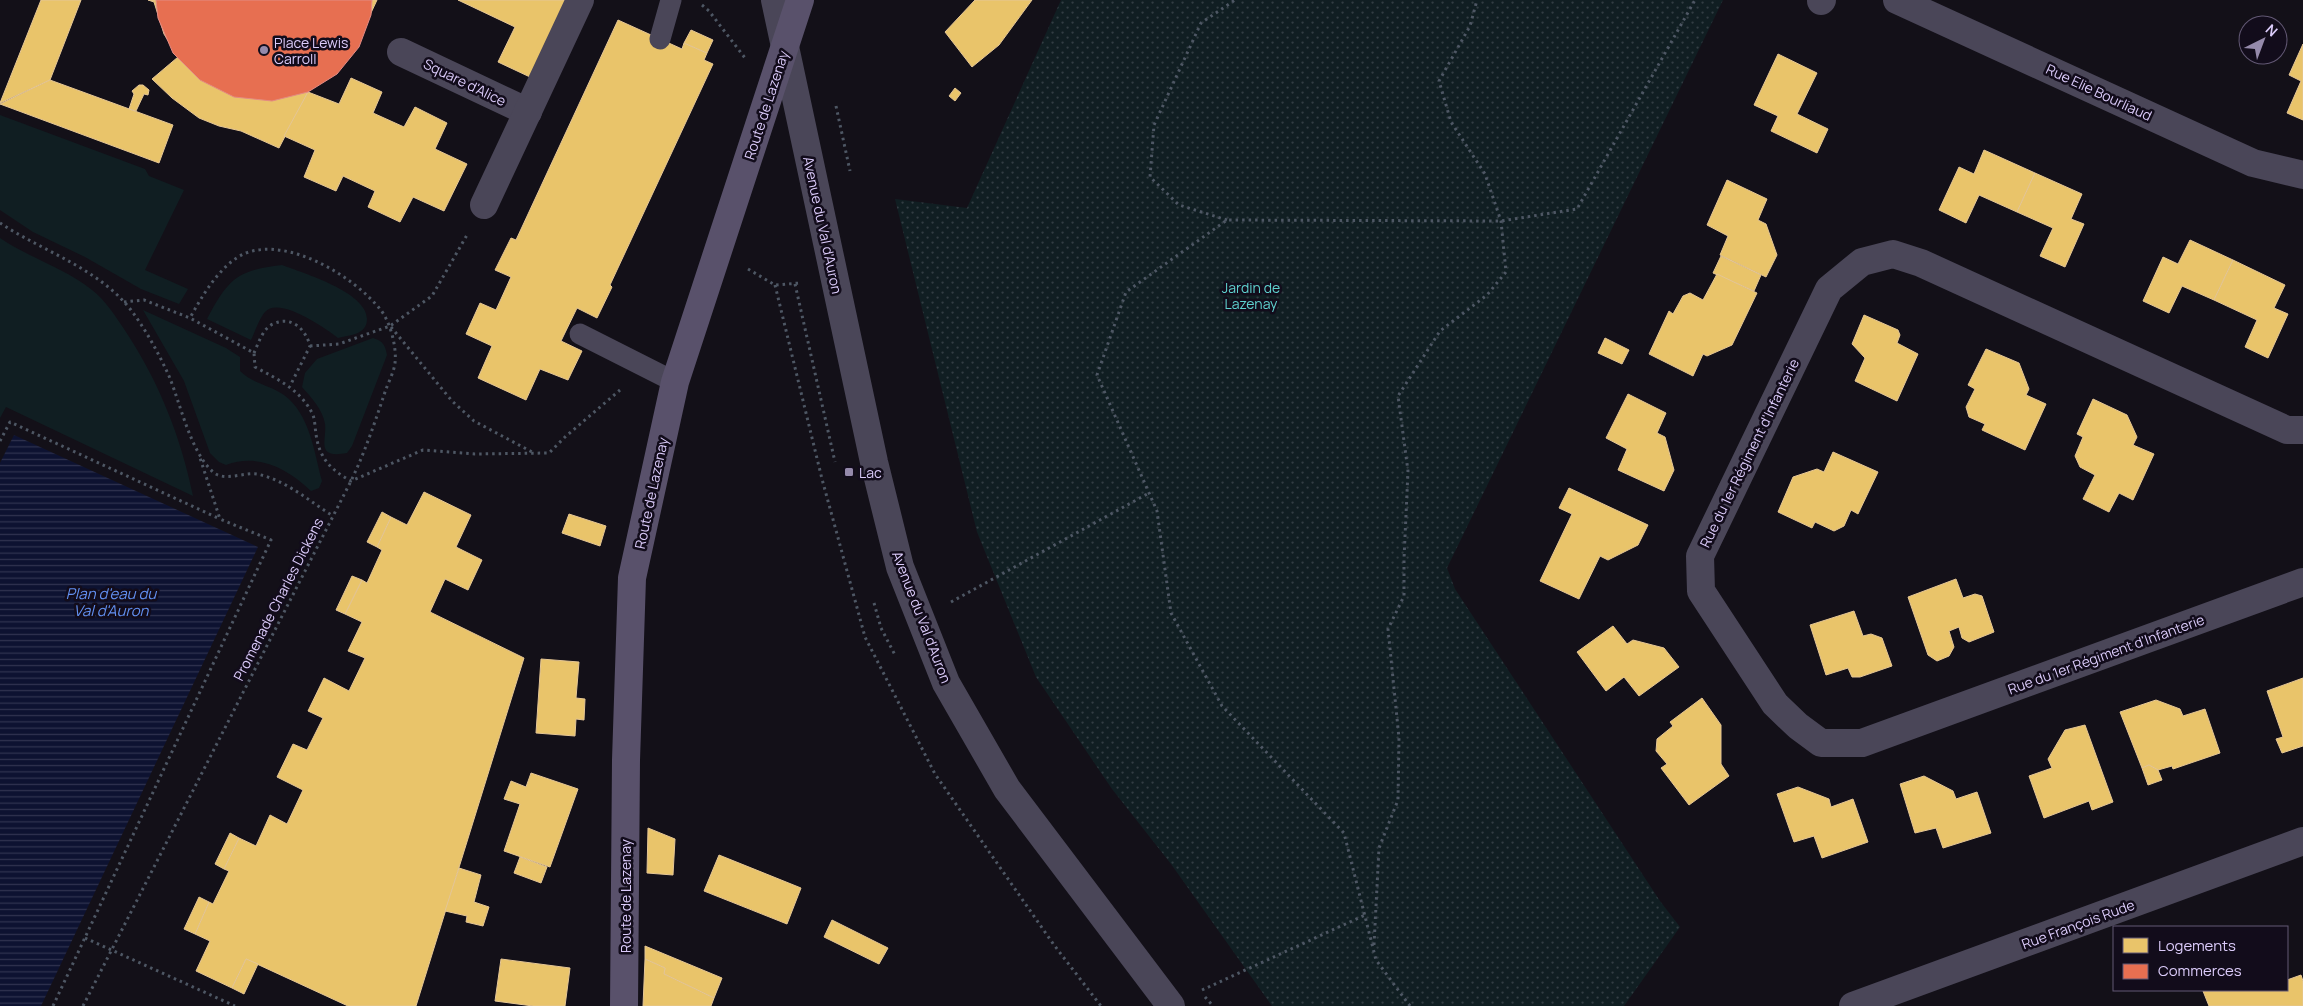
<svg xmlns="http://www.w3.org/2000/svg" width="2303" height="1006" viewBox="0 0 2303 1006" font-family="Manrope,sans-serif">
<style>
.grass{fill:#101e22}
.park{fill:url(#park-dots)}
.water{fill:url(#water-rules)}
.homes{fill:#e9c46a;stroke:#e5c695}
.shops{fill:#e76f51;stroke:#e38b84}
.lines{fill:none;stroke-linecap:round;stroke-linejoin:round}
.path{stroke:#4e5764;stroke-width:3;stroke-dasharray:2.5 4;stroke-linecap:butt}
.lane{stroke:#4a4658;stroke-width:21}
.street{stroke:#4a4658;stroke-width:28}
.secondary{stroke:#59516b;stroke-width:28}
.poi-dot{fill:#958aab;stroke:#120c1b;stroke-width:2}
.labels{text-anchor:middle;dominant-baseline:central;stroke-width:5;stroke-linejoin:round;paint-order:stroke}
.poi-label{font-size:14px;fill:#dbcbfa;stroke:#120c1b;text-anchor:start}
.street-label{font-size:14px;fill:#dbcbfa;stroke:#120c1b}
.park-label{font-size:14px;fill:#5fd2cf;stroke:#120c1b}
.water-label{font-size:15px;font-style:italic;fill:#6290f1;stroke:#120c1b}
</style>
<defs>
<pattern id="park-dots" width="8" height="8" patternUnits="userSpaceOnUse" patternTransform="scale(1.25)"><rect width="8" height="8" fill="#101e22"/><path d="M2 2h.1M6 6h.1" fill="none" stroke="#323d43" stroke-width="1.8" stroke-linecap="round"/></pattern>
<pattern id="water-rules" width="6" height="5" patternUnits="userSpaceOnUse" patternTransform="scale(1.25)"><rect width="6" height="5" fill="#0d1231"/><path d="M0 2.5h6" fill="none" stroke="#303350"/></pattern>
</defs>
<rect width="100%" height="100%" fill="#131018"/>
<g class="grass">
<path d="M0,115L145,169L149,176L184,190L145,270L188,289L179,304L141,289L85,257L33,232L0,210Z"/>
<path d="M0,238C29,258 65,268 92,290C106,301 116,317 126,332C159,382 181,437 193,496L6,407L0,418Z"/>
<path d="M282,265C303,273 367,292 367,319C367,335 349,335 338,338C325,328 279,296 265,312C259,319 255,332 251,340L207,319C228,279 237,270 282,265Z"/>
<path d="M143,310L226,348L240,357V371C253,384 270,385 284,395C310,414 314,452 322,481L319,488L311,491C287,468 258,453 226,465L219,462L210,453L184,381Z"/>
<path d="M373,338C383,341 385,345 387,355L352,446L347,453C315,459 327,440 325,424C323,410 311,397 302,387L305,373L317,359Z"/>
</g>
<path class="park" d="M1061,0H1723L1447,568L1455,589L1660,901L1680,927L1624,1006H1272L1171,864L1112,789L1036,677L977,532L895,199L967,208Z"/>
<path class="water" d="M14,435L258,547L41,1006H0V463Z"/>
<g class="homes">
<path d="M41,0H81L50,80L0,103Z"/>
<path d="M148,0H377L363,30L359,27L352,38L331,58L319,64L308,92L279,148L241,131L219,126L199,118L172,98L152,79L178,57L164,34L154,2Z"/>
<path d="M458,0H575L530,77L498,62L515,27Z"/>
<path d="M975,0H1032L999,45L972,67L945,32Z"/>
<path d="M618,20L682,49L684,43L707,53L704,60L713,64L610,285L612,287L597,318L577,308L561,341L582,351L568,380L540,369L526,400L478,378L492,346L466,334L480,303L496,310L511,277L495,270L511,238L516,240Z"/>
<path d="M691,30L713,40L707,53L684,43Z"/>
<path d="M2303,44V120L2287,113L2301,81L2289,75Z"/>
<path d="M1778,54L1817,73L1797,114L1828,129L1817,153L1771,131L1778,116L1754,105Z"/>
<path d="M351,78L382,92L373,113L404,127L415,107L447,123L435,149L467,164L444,211L413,197L400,222L368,207L375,191L343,176L336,191L304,177L315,150L284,136L308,92L339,104Z"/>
<path d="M50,80L173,125L159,163L0,104Z"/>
<path d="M139,85H143L149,90L148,95L144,94L136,111L129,109L134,94L132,91Z"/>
<path d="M955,88L961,93L955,101L949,96Z"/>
<path d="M1984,150L2035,173L2017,212L1979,195L1966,223L1939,210L1959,167L1974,174Z"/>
<path d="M2035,173L2082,194L2071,219L2084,224L2065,267L2040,256L2053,228L2017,212Z"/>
<path d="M1727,180L1767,199L1758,220L1766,224L1777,255L1766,277L1720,255L1728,236L1707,225Z"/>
<path d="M2190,240L2233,260L2214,300L2182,286L2169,313L2143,301L2163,257L2178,264Z"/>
<path d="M1721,256L1761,275L1754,291L1713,273Z"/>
<path d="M2233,260L2285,285L2274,308L2288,314L2268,358L2245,347L2257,320L2214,300Z"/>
<path d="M1717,274L1757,293L1732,345L1707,356L1703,354L1693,376L1649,354L1669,311L1673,314L1683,296L1690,293L1703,300Z"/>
<path d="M1864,315L1898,330L1900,335L1897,343L1918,354L1897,401L1855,381L1865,358L1852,344Z"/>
<path d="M1605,338L1629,350L1622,364L1598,353Z"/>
<path d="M1986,349L2019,363L2029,389L2026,395L2046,404L2025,450L1982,430L1985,424L1969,417L1966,407L1975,389L1968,385Z"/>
<path d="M1628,394L1666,413L1657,433L1665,437L1674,470L1664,491L1618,470L1627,449L1606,438Z"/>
<path d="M2093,399L2127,415L2137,437L2133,445L2154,454L2133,500L2119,493L2109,512L2083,499L2095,475L2080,467L2075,456L2083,437L2077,434Z"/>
<path d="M1833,452L1878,472L1858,514L1851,510L1844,526L1834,531L1815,522L1812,528L1778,512L1793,477L1817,469L1824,472Z"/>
<path d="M1569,488L1648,525L1638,545L1608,560L1600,556L1579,599L1540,581L1572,514L1559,508Z"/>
<path d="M424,492L471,515L456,547L482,560L468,590L445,579L430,612L524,658L416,1006H348L246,959L232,988L196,971L210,941L195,934L209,902L213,904L229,871L224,869L239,838L256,846L270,815L287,824L303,790L277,777L293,744L307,750L323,718L308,711L324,678L349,691L365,658L348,651L362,622L345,614L362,580L367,583L382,550L377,547L391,517L407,525Z"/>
<path d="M382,512L391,517L377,547L367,542Z"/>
<path d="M569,514L606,526L600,546L562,533Z"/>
<path d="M352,576L362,580L345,614L336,610Z"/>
<path d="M1956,579L1963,598L1975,594L1982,596L1994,632L1969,642L1962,638L1959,627L1949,631L1954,647L1949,656L1937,661L1928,655L1908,597Z"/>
<path d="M1854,611L1863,636L1871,634L1882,638L1892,666L1860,677H1852L1848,668L1826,675L1810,625Z"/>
<path d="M1613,626L1627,644L1633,640L1664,648L1679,667L1639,696L1624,677L1606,691L1577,652Z"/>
<path d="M541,659L579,662L576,698L585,699L584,720L576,719L575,736L536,733Z"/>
<path d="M2303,678V746L2282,753L2276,739L2283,737L2267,691Z"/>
<path d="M1702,698L1721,725V764L1729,776L1689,805L1661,768L1667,764L1656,751L1657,739L1673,726L1670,722Z"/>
<path d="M2156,700L2180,709L2183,716L2205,709L2220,753L2173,769L2172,766L2158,770L2149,765L2142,768L2120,712Z"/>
<path d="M2085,725L2113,802L2092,810L2089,801L2044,818L2029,776L2052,768L2048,759L2065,730Z"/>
<path d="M2149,765L2158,770L2162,780L2148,785L2142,768Z"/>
<path d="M531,773L578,789L550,867L504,851L520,804L504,799L511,781L526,787Z"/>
<path d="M1924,776L1953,791L1956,799L1977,792L1991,833L1943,848L1936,828L1915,833L1900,784Z"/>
<path d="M1798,787L1829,799L1831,807L1853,799L1868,842L1822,858L1814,836L1794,842L1777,794Z"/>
<path d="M648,828L675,839L673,875L647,873Z"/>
<path d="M230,833L239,838L224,869L215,864Z"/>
<path d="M719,855L801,888L787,924L704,891Z"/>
<path d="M520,857L547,867L541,883L514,873Z"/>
<path d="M459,868L481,875L474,902L489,907L483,926L466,922L467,916L445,911Z"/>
<path d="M199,897L209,902L195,934L184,929Z"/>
<path d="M832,920L888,948L879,964L824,937Z"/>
<path d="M645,946L722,978L714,998L664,974L665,968L645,959Z"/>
<path d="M246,959L258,964L244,994L232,988Z"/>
<path d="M501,959L570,968L565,1006H533L495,1001Z"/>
<path d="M645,959L665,968L664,974L714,998L711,1006H643Z"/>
<path d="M2301,975L2303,981V1006H2209L2203,991L2287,990V980Z"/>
</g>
<path class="shops" d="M156,0H372L371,15L359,47L337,74L308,92L272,101L234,97L200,80L173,53L158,18Z"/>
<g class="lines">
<g class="path">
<path d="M702,5L709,11L745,58"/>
<path d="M836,106L850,171"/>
<path d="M1227,220L1179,205L1150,177L1154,125L1201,23L1235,0"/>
<path d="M0,223C44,252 98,268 131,310C146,330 159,354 169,376C181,405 190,451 213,472C224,482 244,472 257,474C286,480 309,501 333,516"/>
<path d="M748,269L775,285L800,283"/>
<path d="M795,284L835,462"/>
<path d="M775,285L822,479L865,637L935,774L1054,945L1101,1006"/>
<path d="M124,302L144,300L190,318L254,353L255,367C279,380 301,390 313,415C315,421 315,428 316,434C319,458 331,470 351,481L423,450L475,454L549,453L565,437L620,390"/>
<path d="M391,327L452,401L474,421L534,453"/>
<path d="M310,346L339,344L390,326L432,296L467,235"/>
<path d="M254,353C258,344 263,328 273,324C292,315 306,330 310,346L290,386"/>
<path d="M0,441L10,422L220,519"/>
<path d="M951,602L1149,493"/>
<path d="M874,603L881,628L895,655"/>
<path d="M85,938L235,1006"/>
<path d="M1374,945L1379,848L1398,800L1399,738L1388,629L1404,596V559L1408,471L1398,396L1440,331L1487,295L1506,272L1501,221L1485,174L1451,122L1439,81L1470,26L1477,0"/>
<path d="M1202,990L1365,915"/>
<path d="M1205,997L1213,1006"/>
<path d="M53,1006L271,540L220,519L200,458"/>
<path d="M83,1006L351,481C365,452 375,422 385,392C388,383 394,372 395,363C397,347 390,321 380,309C353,276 289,237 246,253C221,263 202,296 190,318"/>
<path d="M1410,1006L1376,960L1344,833L1222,706L1171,613L1157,511L1097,375L1126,292L1227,220L1501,221L1577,209L1695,0"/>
</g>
<g class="lane">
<path d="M660,39L671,0"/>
<path d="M580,334L675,382"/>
</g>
<g class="street">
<path d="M775,0L874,462L900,567L946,683L1007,789L1171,1006"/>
<path d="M1897,0L2253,163L2303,175"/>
<path d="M1821,1L1822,0"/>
<path d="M401,52L528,112"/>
<path d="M484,205L580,0"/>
<path d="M2303,430H2287L1921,263L1893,254L1862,262L1829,289L1700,556L1701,591L1775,704L1798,726L1821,743H1862L2303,582"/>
<path d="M1853,1006L2303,841"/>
</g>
<path class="secondary" d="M624,1006L626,760L632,578L675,382L800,0"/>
</g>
<g class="poi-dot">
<circle cx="264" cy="50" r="5"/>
<rect x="844" y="467" width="10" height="10" rx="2.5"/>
</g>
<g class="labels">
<g class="poi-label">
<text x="274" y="42">Place Lewis<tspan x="274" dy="16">Carroll</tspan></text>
<text x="859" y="472">Lac</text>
</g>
<g class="street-label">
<text transform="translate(465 82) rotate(26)">Square d'Alice</text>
<text transform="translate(2099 92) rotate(25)">Rue Elie Bourliaud</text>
<text transform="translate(766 105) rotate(-72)">Route de Lazenay</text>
<text transform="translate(823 225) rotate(78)">Avenue du Val d'Auron</text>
<text transform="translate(1749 453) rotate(-64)">Rue du 1er Régiment d'Infanterie</text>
<text transform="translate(651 493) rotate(-78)">Route de Lazenay</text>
<text transform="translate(278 599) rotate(-63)">Promenade Charles Dickens</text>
<text transform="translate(922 617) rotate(69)">Avenue du Val d'Auron</text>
<text transform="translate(2106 654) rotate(-20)">Rue du 1er Régiment d'Infanterie</text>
<text transform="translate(625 896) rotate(-90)">Route de Lazenay</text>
<text transform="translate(2078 924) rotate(-20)">Rue François Rude</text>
</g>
<g class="park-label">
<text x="1251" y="287">Jardin de<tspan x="1251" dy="16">Lazenay</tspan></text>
</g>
<g class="water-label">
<text x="111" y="593">Plan d'eau du<tspan x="111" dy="17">Val d'Auron</tspan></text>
</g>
</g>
<rect x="2113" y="926" width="175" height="65" fill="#120c1b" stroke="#625874"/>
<rect x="2123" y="938" width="25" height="15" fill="#e9c46a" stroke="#625874"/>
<text x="2158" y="951" font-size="15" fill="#dbcbfa">Logements</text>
<rect x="2123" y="964" width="25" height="15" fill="#e76f51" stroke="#625874"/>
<text x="2158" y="976" font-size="15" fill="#dbcbfa">Commerces</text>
<g transform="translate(2263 40) rotate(42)"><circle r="24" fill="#120c1b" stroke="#625874"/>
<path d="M0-4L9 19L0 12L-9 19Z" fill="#958aab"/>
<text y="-8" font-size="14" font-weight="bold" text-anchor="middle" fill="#dbcbfa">N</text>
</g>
</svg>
